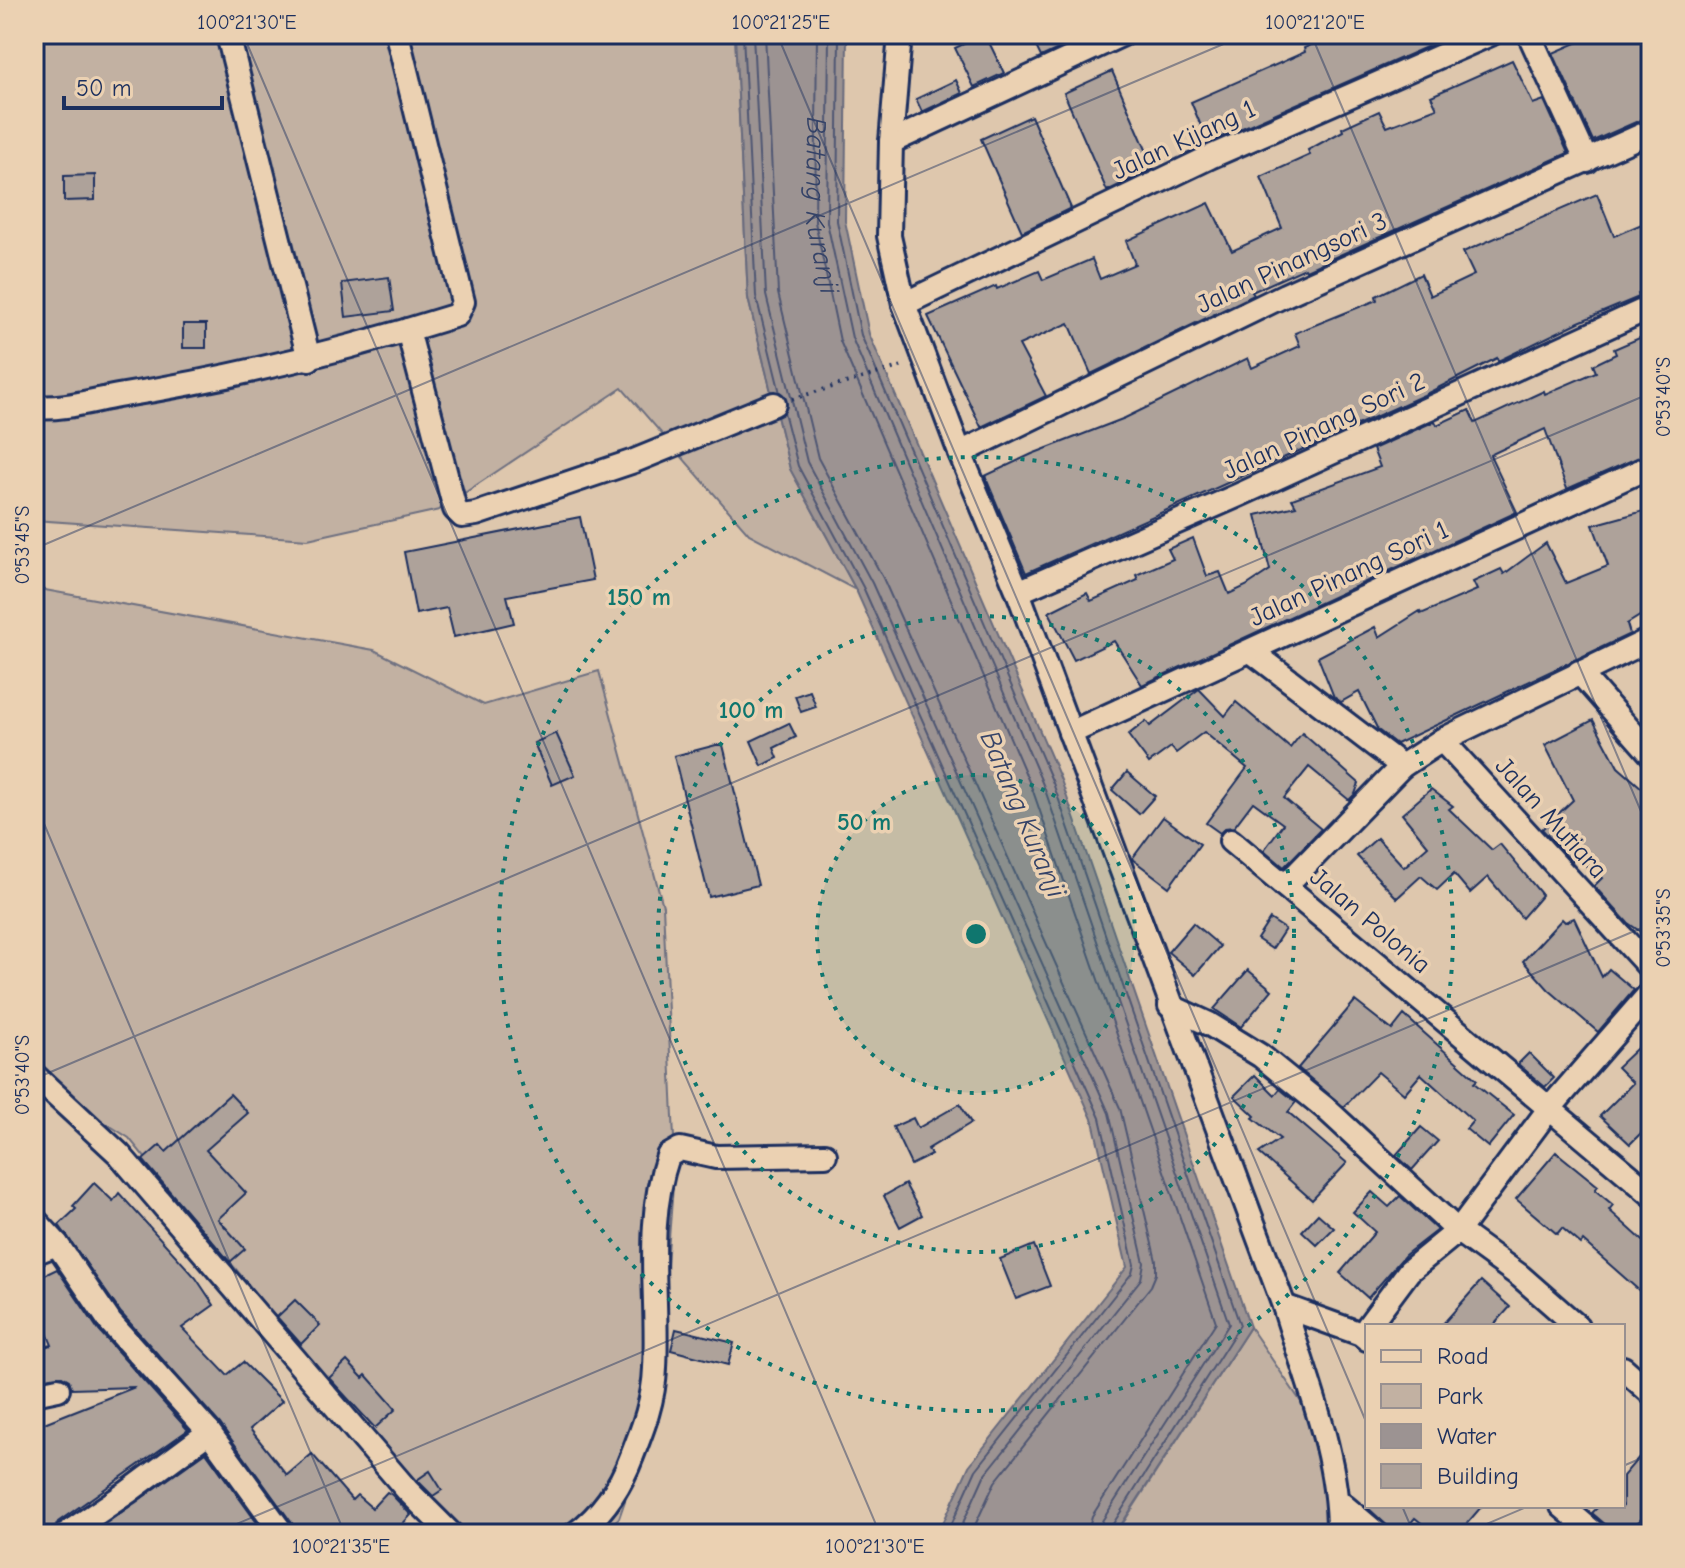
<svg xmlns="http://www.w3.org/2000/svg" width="1685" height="1568" viewBox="0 0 1685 1568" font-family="'Comic Neue',sans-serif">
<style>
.green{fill:#c2b1a2;stroke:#6e7080;stroke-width:2}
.water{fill:#9c9392;stroke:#686b7d;stroke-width:2}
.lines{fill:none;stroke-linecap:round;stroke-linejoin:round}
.shore{stroke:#4f5773;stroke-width:2}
.building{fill:#aea29a;stroke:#1b2f5e;stroke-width:2}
.minor-casing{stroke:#1b2f5e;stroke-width:28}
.path{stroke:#1b2f5e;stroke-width:4;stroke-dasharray:2 6;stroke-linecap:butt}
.minor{stroke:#ebd1b2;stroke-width:22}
.ticks{fill:none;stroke:#1b2f5e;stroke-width:2;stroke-opacity:0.45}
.ring{fill:none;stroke:#0f766e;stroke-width:4;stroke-dasharray:4 8}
.labels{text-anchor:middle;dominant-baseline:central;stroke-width:7;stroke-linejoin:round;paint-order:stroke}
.street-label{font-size:26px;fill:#1b2f5e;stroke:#ebd1b2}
.water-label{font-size:28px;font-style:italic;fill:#354368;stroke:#ebd1b2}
.centre{fill:#0f766e;stroke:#ebd1b2;stroke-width:4}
.ring-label{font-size:24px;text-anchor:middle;font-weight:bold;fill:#0f766e;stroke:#ebd1b2;stroke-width:7;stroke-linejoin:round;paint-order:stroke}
.neatline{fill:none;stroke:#1b2f5e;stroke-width:3}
.ticks-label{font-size:20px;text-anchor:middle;fill:#1b2f5e}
</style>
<rect width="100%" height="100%" fill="#dec7ad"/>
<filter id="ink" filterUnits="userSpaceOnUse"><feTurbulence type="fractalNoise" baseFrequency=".0125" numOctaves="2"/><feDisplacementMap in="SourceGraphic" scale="16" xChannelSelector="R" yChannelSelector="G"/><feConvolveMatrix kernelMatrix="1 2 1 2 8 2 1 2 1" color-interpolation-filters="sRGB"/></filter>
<g filter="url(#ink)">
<g class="green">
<path d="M34,34H735L748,298L790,469L856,590L749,534L622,388L439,510L308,539L34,520Z"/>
<path d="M34,588L374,650L484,705L599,671L663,906L675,1159L656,1412L619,1518L599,1534H452L129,1138L34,1077Z"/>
<path d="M1250,1327L1301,1402L1339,1517L1360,1534H1116Z"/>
</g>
<path class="water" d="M735,34H847L845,221L869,334L1061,780L1250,1327L1115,1534H938L969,1466L1127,1267L1093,1121L856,590L790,469L748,298Z"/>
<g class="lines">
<g class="shore">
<path d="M743,34L756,296L780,393"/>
<path d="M753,34L766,295L807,462L872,583L1109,1113L1144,1263L1141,1279L984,1476L958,1534"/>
<path d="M765,34L778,293L818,458L883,578L1120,1108L1156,1261V1274L1151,1286L995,1482L971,1534"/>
<path id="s1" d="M817,34L815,222L840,341L1033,791L1216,1322L1092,1516L1087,1534"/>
<path d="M829,34L827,222L852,338L1044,787L1229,1324L1102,1521L1099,1534"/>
<path d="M839,34L837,221L861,335L1053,783L1240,1325L1111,1527L1109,1534"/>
<path d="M784,412L798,466L863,587L1100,1118L1134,1265L1132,1273L976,1470L947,1534"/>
</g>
</g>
<g class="building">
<path d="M985,34L1004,73L974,87L955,48Z"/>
<path d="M1030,34H1090L1041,57Z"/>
<path d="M1336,34H1456L1208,143L1191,102L1305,52L1304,48Z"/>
<path d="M1597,34H1651V113L1645,118L1593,141L1553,53Z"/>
<path d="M1512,60L1533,104L1544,100L1568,153L1306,270L1305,268L1252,292L1254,295L1091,374L1069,323L1019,345L1046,396L981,427L928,316L996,286L997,289L1039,271L1043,280L1092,259L1100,279L1135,264L1126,241L1209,203L1232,251L1282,228L1261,177L1310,155L1308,150L1343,131L1342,128L1379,111L1387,127L1437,108L1431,96Z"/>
<path d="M1112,71L1154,168L1107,191L1064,93Z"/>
<path d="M956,80L962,93L922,112L916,99Z"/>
<path d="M1031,116L1071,208L1022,232L981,139Z"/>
<path d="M95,175V200L64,201V176Z"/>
<path d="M1597,194L1614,236L1651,220V288L1638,294L1639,297L1579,322L1498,361L1497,358L1424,395L1026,573L985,476L1032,454L1125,418L1248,358L1252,368L1300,346L1295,333L1377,300L1376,296L1421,274L1430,296L1474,275L1463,252Z"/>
<path d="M389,277L394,311L346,317L342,283Z"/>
<rect x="183" y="324" width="23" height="24"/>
<path d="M1651,333V452L1567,489L1545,429L1490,455L1517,512L1142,685L1114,641L1074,660L1049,612L1087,593L1091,601L1138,580L1136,575L1173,559L1168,549L1193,538L1207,576L1220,572L1229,594L1246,586L1270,570L1256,515L1296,506L1292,499L1380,467L1373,449L1435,421L1437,425L1469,410L1475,423L1544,391L1545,394L1596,372L1593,365L1616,354L1614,349Z"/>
<path d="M1651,509V609L1627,624L1630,634L1396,744L1378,730L1359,692L1341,702L1334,697L1318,657L1375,627L1379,637L1420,611L1421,614L1477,590L1473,582L1501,569L1504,574L1546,543L1566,583L1608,566L1593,525Z"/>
<path d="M580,517L593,580L507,596L514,623L454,637L447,608L416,614L404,552Z"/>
<path d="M1199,689L1225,716L1236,702L1290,748L1302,733L1359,783L1355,794L1349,800L1309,767L1284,798L1321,829L1284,867L1264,850L1283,824L1253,802L1234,827L1225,828L1220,833L1206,823L1247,768L1204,732L1176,753L1171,747L1149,763L1128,735L1146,721L1150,726Z"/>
<path d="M810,691L816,707L801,712L795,696Z"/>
<path d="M1593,720L1618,767L1651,796V939L1628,923L1594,886L1602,878L1576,858L1572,862L1542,829L1573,800L1545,745Z"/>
<path d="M789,723L796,737L774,748L778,758L762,766L751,741Z"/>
<path d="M556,733L575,775L552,785L534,743Z"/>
<path d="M716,745H723L758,885L709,897L674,756Z"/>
<path d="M1127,772L1155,796L1139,814L1112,790Z"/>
<path d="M1431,789L1453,806L1449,809L1492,850L1500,844L1542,895L1522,918L1488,877L1470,893L1454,874L1437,890L1421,876L1397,898L1357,856L1377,838L1404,867L1428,846L1402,814Z"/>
<path d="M1163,817L1200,844L1169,887L1132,859Z"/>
<path d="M1574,918L1602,977L1609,969L1634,990L1598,1032L1549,990L1523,961L1562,919L1565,922Z"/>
<path d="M1270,919L1285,929L1272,949L1257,939Z"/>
<path d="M1193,923L1220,946L1195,975L1168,952Z"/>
<path d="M1248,970L1272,990L1241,1027L1214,1009Z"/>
<path d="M1355,1001L1392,1030L1404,1015L1477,1080L1474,1083L1514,1115L1488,1147L1466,1129L1473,1121L1421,1074L1404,1094L1378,1072L1344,1107L1298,1068Z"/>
<path d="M1651,1035V1123L1630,1144L1600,1116L1633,1083L1617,1067Z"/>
<path d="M1529,1053L1554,1078L1545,1087L1518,1064Z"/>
<path d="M1255,1075L1275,1095L1280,1089L1296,1102L1288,1112L1347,1163L1312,1200L1259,1153L1280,1139L1253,1118L1255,1116L1234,1096Z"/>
<path d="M230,1094L248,1113L206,1150L246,1193L218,1219L245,1249L230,1262L143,1160L160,1145L166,1152Z"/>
<path d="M960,1104L971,1123L928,1149L931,1155L911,1165L893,1127L913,1118L918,1128Z"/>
<path d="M1421,1127L1438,1141L1412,1170L1396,1155Z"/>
<path d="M1556,1152L1598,1186L1595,1190L1613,1205L1609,1210L1651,1248V1301L1583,1241L1581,1244L1562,1228L1557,1234L1516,1199Z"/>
<path d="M94,1183L113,1201L119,1193L196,1278L214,1305L182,1328L227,1375L243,1362L282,1401L250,1429L287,1475L312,1454L352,1500L357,1495L372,1508L387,1492L392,1495L411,1515L393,1534H297L294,1526L220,1424L121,1313L59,1225L76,1209L73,1206Z"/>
<path d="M905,1184L922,1215L900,1227L884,1196Z"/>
<path d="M1372,1192L1389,1207L1400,1196L1437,1230L1405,1255L1368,1298L1340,1273L1375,1232L1353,1212Z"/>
<path d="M1318,1214L1334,1228L1317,1245L1302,1231Z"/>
<path d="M1034,1245L1050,1286L1016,1299L1000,1259Z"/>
<path d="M57,1269L99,1331L188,1430L58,1522L52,1534H34V1427L135,1387L72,1389L69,1380L62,1376L34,1380V1349L52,1345L34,1302V1280Z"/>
<path d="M1481,1281L1510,1307L1493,1326H1441Z"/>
<path d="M295,1300L320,1325L301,1344L277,1317Z"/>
<path d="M676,1329L734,1343L728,1365L671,1350Z"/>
<path d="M347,1361L363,1378L366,1375L396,1409L375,1428L329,1378Z"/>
<path d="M1651,1443V1510L1636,1524L1631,1534H1609L1605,1524L1592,1513L1599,1506H1623V1476Z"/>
<path d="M206,1452L260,1527L250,1534H91Z"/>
<path d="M430,1471L442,1490L433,1496L417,1480Z"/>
<path d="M1366,1506H1482L1458,1534H1435L1415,1518L1401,1534H1396Z"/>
</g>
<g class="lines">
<defs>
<g id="minor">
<path d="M900,34L891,142L1123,34"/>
<path d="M1529,34L1587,161"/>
<path d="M229,39L309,359"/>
<path d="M891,142L889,236L904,304L960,453L1018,592L1284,1306C1306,1379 1339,1457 1338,1534"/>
<path d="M904,304L1210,157L1491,34"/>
<path d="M408,330L455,509L462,516L476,514L634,461L774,404"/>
<path d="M34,407C62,410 90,401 118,396C233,378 346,350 457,315L463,302L397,34"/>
<path d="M960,453L1285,295L1651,131"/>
<path d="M1018,592L1239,495L1651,307"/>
<path d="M1651,639L1442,740L1402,766L1285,886L1651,1194"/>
<path d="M1251,651L1402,766"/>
<path d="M1579,672L1651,754"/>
<path d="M1070,733L1651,466"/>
<path d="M1442,740L1651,969"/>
<path d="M1231,841L1285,886"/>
<path d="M1170,1006L1209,1024L1261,1056L1325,1108L1458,1231L1520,1276L1577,1326"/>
<path d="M34,1075L119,1154L407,1490L451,1534"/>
<path d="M34,1219L57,1244L110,1322L209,1432L283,1534"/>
<path d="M34,1253L57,1244"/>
<path d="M1284,1306L1361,1334L1367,1339"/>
<path d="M1368,1326L1409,1271L1458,1231L1549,1109L1651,992"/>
<path d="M1623,1368L1651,1393"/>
<path d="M34,1394L58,1389"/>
<path d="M1338,1501L1377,1534"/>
<path d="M1562,1506L1595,1534"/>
<path d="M66,1534L128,1492L209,1432"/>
<path d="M575,1534C603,1514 620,1488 632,1456C643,1428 654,1400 655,1368C659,1296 644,1226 668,1156L680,1149L716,1157L825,1155"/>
<path d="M1646,1534L1651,1529"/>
</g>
</defs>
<use href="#minor" class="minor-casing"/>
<path class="path" d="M792,399L906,365"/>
<use href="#minor" class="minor"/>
</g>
</g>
<path class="ticks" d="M243,34L880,1534M777,34L1367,1424M1311,34L1651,835M34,549L1247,34M34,800L345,1534M34,1079L1651,393M1623,1466L1651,1454M1402,1506L1414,1534M213,1534L1651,924M1463,1534L1529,1506"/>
<circle cx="976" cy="934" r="159" fill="#0f766e" fill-opacity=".12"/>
<g class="ring">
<circle cx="976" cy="934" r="159"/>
<circle cx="976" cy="934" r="318"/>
<circle cx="976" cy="934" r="477"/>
</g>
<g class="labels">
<g class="street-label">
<text transform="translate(1184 140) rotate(-25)">Jalan Kijang 1</text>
<text transform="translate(1292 263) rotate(-25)">Jalan Pinangsori 3</text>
<text transform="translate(1324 426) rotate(-25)">Jalan Pinang Sori 2</text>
<text transform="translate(1349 574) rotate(-25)">Jalan Pinang Sori 1</text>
<text transform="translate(1551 818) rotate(48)">Jalan Mutiara</text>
<text transform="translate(1370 921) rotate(40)">Jalan Polonia</text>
</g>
<g class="water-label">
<text stroke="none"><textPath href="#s1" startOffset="172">Batang Kuranji</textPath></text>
<text transform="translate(1023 814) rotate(67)">Batang Kuranji</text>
</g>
</g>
<circle cx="976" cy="934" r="12" class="centre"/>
<g class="ring-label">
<text x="639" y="605">150 m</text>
<text x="751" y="718">100 m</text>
<text x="864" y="830">50 m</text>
</g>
<rect width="1685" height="1568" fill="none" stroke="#ebd1b2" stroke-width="88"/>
<rect x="1365" y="1324" width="260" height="184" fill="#ebd1b2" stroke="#989090" stroke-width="2"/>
<rect x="1381" y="1350" width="40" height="12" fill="#ebd1b2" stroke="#989090" stroke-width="2"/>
<text x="1437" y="1364" font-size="24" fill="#1b2f5e">Road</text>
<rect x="1381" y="1384" width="40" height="24" fill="#c2b1a2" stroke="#989090" stroke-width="2"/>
<text x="1437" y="1404" font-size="24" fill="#1b2f5e">Park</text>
<rect x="1381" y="1424" width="40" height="24" fill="#9c9392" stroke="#989090" stroke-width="2"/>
<text x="1437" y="1444" font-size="24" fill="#1b2f5e">Water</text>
<rect x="1381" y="1464" width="40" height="24" fill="#aea29a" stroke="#989090" stroke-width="2"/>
<text x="1437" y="1484" font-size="24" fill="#1b2f5e">Building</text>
<path d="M64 96v12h158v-12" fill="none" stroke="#1b2f5e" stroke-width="4"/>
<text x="76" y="96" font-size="24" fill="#1b2f5e" stroke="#ebd1b2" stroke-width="6" paint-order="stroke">50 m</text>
<rect x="44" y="44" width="1597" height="1480" class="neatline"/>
<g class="ticks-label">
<text x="247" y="29">100°21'30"E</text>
<text x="781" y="29">100°21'25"E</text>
<text x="1315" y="29">100°21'20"E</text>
<text transform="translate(1663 397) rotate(-90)" y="7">0°53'40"S</text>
<text transform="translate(22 545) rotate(-90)" y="7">0°53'45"S</text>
<text transform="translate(1663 928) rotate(-90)" y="7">0°53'35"S</text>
<text transform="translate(22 1075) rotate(-90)" y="7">0°53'40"S</text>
<text x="341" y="1553">100°21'35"E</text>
<text x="875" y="1553">100°21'30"E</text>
</g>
</svg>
